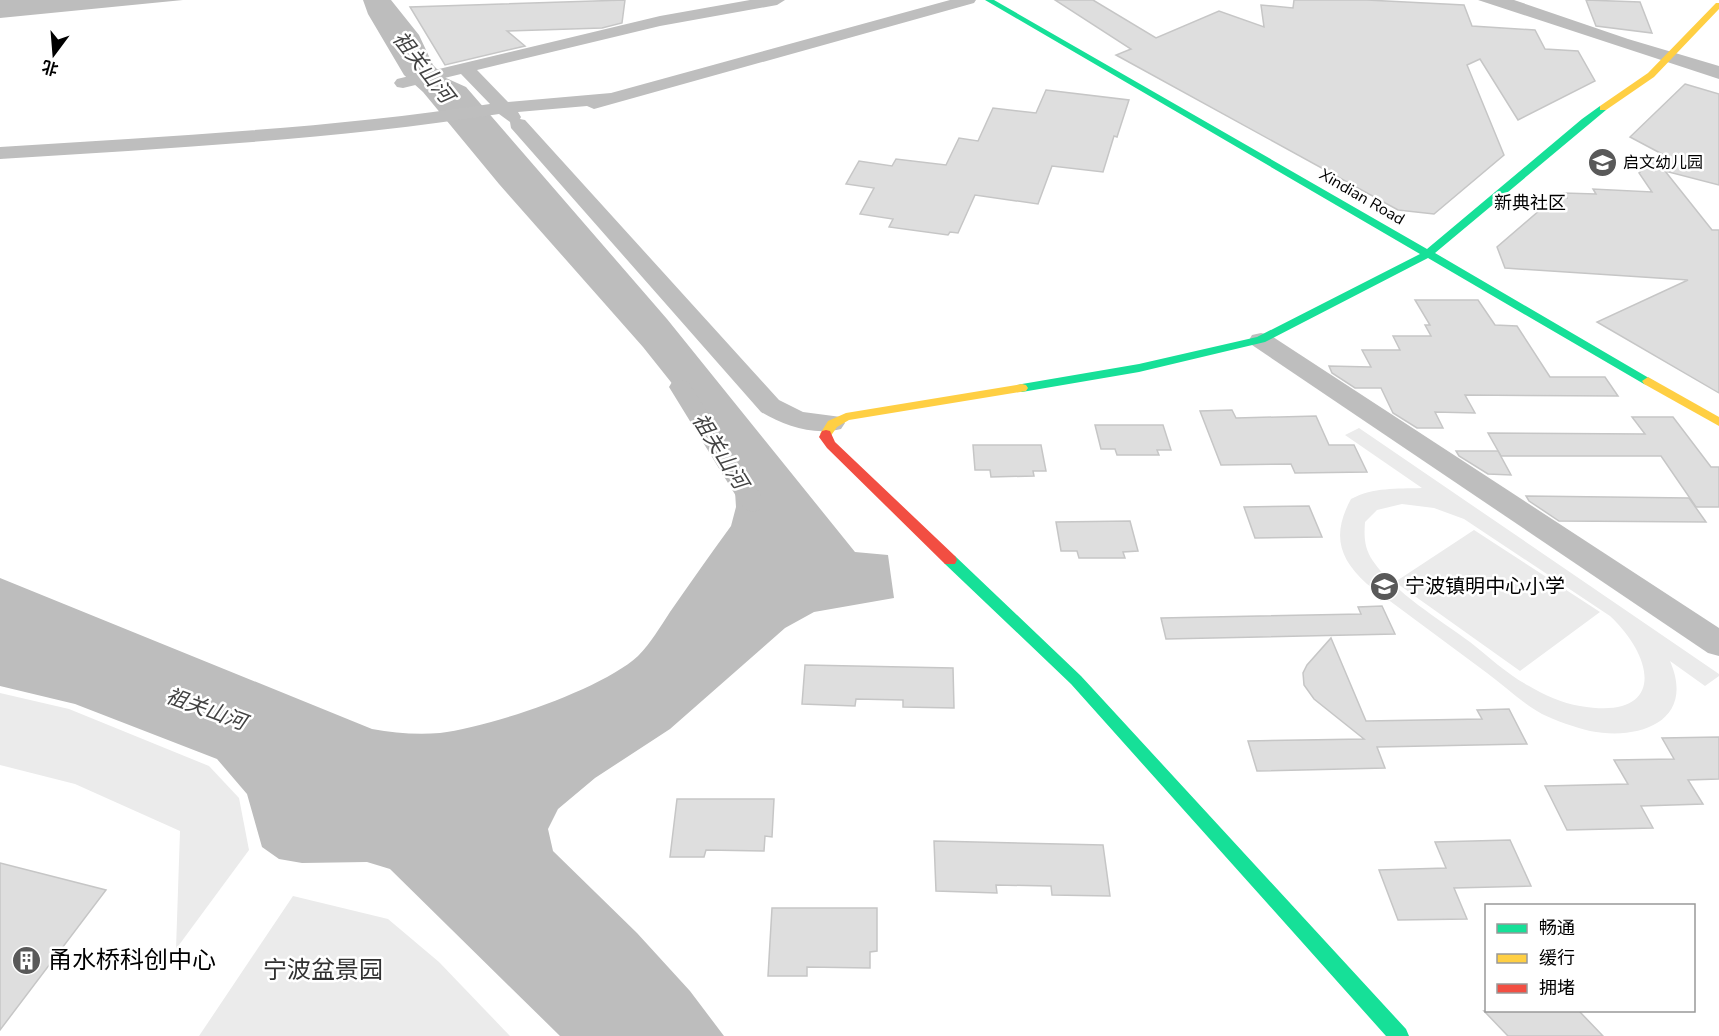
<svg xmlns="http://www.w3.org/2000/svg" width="1719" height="1036" viewBox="0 0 1719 1036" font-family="'Nunito Sans','Noto Sans SC',sans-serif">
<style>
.green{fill:#ebebeb;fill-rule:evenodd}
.water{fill:#bdbdbd}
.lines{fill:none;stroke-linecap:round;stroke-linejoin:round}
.canal{fill:#bdbdbd;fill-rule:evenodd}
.building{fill:#dedede;stroke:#c6c6c6;stroke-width:1.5}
.street{fill:#bebebe;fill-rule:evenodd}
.fast{fill:#16e098;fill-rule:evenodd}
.slow{fill:#ffcf43;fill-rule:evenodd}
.jam{fill:#f24e42;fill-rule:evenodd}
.labels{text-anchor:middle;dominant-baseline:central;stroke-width:5;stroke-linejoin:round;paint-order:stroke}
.far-poi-label{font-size:16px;fill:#000;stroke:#fff;text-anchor:start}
.far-street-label{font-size:16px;fill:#000;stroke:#fff}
.far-quarter-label{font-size:18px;fill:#000;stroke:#fff}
.poi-label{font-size:20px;fill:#000;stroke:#fff;text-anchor:start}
.water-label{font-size:21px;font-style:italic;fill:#424242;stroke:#fff}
.near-poi-label{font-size:24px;fill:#000;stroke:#fff;text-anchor:start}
.near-park-label{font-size:24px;fill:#313131;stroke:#fff}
</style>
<rect width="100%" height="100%" fill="#fff"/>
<g class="green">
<path d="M1359,428L1719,674V676L1705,686L1670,661C1696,721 1640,741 1590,731C1575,727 1556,721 1542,714C1523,704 1505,686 1487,673C1447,643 1407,614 1367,584C1338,558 1332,534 1351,499C1374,487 1396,489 1422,488L1345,435ZM1402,504L1434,508L1464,519L1610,616C1658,661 1663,721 1580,706C1562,703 1544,695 1529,686C1508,675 1489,657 1470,642C1439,619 1395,593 1373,561C1364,548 1364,536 1365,522L1377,510Z"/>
<path d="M1474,530L1600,612L1520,671L1395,582Z"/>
<path d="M0,693L69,709L209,766L239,798L249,850L176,949L180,831L75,784L0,765Z"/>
<path d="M293,896L388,919L439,962L510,1036H199Z"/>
</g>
<g class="water">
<path d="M0,0H183L0,18Z"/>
<path d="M363,0H391L419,35L433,65L446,78L466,87L667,319L855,552L888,555L894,598L814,612L785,628L670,729L595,778L558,809L548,829L553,851L637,933L690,991L724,1036H560L390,869L367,862L302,863L279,859L262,847L247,794L217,759L75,704L0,686V578L372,729C394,733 417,735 440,733C490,727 601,690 638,656C651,643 660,627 670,612C690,583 710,555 731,526L736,507L733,460L643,347L499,184L423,92L404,75L368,14Z"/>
<path d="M1478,0H1514L1628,39L1719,66V79Z"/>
</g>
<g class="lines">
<path class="canal" d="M680,380L688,382L762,497L766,503L762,509L753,512L744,509L669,387L672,382Z"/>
</g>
<g class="building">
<path d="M625,0L622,23L602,28L507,31L525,46L445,65L410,7Z"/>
<path d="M1055,0H1093L1156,38L1219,11L1264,27L1261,5L1293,8L1294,0H1367L1464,5L1472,26L1535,30L1545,49L1578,51L1595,81L1518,120L1480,59L1467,65L1504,155L1434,214L1398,210L1116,55L1131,49Z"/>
<path d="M1586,0L1640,2L1652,33L1596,26Z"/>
<path d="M1685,84L1719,94V185L1665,171L1712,230H1719V393L1597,322L1688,280L1505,268L1497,247L1554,198H1567L1564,193L1596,194L1593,189L1652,192L1639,173L1662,154L1630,137Z"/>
<path d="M1046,90L1129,100L1117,137L1114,136L1103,172L1052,166L1038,204L975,195L958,233L950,232L948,235L889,227L893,219L860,214L874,188L846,184L859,161L892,166L896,159L946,165L959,138L978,141L993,108L1036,113Z"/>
<path d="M1415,300H1478L1495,325L1517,326L1550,377H1605L1618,396L1465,395L1475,413L1435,412L1443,428H1417L1393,413L1381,388H1355L1332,373L1329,366L1371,367L1362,350H1400L1393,336H1431L1425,325H1430Z"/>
<path d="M1232,410L1236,418L1316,416L1329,445H1354L1367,472L1295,473L1291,464L1221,465L1200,411Z"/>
<path d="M1632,417H1673L1711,467H1719V507H1696L1661,456H1501L1488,433L1645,434Z"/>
<path d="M1095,425H1163L1171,450H1157L1159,455H1117L1115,449H1101Z"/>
<path d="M973,445H1041L1046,471H1033L1034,476L991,477L990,470H975Z"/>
<path d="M1456,451H1498L1511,475L1488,474L1459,456Z"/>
<path d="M1526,496L1689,498L1706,522L1559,521L1529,501Z"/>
<path d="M1309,506L1322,537L1255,538L1244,507Z"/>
<path d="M1130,521L1138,551L1123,552L1125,558H1079L1077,551H1061L1056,522Z"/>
<path d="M1382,606L1395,634L1166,639L1161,618L1361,614L1358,607Z"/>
<path d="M1331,638L1366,721L1482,719L1477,710L1509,709L1527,744L1377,747L1385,768L1257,771L1248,741L1364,739L1314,699L1304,685L1303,673L1307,665Z"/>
<path d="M805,665L953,668L954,708L903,707V700L856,699L855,706L802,704Z"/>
<path d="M1719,737V779L1688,780L1703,804L1641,806L1653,828L1567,830L1545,786L1628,784L1614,760L1674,759L1662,738Z"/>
<path d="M677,799H774L772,837L765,836L764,851L706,850L704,857H670Z"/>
<path d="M1510,840L1531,886L1454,888L1467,919L1398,920L1379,870L1446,868L1435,842Z"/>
<path d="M934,841L1103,845L1110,896L1052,895L1051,886L996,885L997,893L936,891Z"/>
<path d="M0,863L106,890L0,1030Z"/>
<path d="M772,908H877V951L870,952V968L807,967V976H768Z"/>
<path d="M1484,1011H1579L1603,1036H1508Z"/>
</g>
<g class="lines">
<g class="street">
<path d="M750,0H785L777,5L660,26L477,70L508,102L611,93L950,0H976L974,3L594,109L587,106L518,112L521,117L520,119L525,120L779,400L803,412L841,417L845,423L841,429C814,436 784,426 761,412L511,128L510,122L499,114C334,140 167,148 0,159V147C164,136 328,129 490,104L461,74L403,88L397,87L394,83L397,79L660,16Z"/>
<path d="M1261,333L1270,335L1719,628V656L1708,653L1252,345L1249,340L1252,335Z"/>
</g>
<g class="fast">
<path d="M985,0H994L1427,249L1582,119L1600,106H1606V110L1435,253L1654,381L1648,385L1644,384L1428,258L1265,342L1139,372L1022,392L1018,391L1016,388L1018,385L1022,384L1139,364L1257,337L1420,254Z"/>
<path d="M950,555L955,556L1081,676L1406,1029L1409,1036H1386L1071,684L945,564L943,560L945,556Z"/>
</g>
<g class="slow">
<path d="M1716,3H1719V9L1654,77L1606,110H1600V106L1648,73Z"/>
<path d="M1648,377L1719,417V426L1644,384L1642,381Z"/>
<path d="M1022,384L1026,385L1028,388L1026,391L849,420L837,427L830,437L826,438L820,434L828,421L846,413Z"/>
</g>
<path class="jam" d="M826,430L830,431L835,442L955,556L957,560L955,564H945L827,448L819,437L822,431Z"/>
</g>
<defs>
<symbol id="school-disc" viewBox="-11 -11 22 22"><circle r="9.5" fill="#595959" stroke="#fff"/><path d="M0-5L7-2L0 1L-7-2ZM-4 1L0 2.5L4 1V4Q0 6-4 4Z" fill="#fff"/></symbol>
<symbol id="building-disc" viewBox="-11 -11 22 22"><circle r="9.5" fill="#595959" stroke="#fff"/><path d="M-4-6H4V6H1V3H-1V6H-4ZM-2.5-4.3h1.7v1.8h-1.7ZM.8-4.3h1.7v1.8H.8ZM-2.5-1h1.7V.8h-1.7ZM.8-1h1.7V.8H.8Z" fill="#fff"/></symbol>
</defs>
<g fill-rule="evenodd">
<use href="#school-disc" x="1586" y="146" width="33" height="33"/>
<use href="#school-disc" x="1368" y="570" width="33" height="33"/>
<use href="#building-disc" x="10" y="944" width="33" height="33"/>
</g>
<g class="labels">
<g class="far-poi-label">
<text x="1623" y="163">启文幼儿园</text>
</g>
<g class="far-street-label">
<text transform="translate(1362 197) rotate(30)">Xindian Road</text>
</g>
<g class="far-quarter-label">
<text x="1530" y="203">新典社区</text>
</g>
<g class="poi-label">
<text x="1405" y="586">宁波镇明中心小学</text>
</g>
<g class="water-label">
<text transform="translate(423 67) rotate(52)">祖关山河</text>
<text transform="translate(720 451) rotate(58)">祖关山河</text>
<text transform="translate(206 709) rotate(20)">祖关山河</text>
</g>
<g class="near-poi-label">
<text x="48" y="960">甬水桥科创中心</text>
</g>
<g class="near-park-label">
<text x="323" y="970">宁波盆景园</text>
</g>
</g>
<rect x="1485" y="904" width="210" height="108" fill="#ffffff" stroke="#999999" stroke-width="1.5"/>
<rect x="1497" y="924" width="30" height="9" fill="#16e098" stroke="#999999" stroke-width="1.5"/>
<text x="1539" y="934" font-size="18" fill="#000000">畅通</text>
<rect x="1497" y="954" width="30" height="9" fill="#ffcf43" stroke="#999999" stroke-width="1.5"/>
<text x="1539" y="964" font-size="18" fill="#000000">缓行</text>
<rect x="1497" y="984" width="30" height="9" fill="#f24e42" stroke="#999999" stroke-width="1.5"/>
<text x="1539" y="994" font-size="18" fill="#000000">拥堵</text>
<g transform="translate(54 54) rotate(196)" stroke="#ffffff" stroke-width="4.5" paint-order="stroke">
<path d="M0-4.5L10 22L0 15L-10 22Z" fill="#000000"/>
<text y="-9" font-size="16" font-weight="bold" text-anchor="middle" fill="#000000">北</text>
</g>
</svg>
